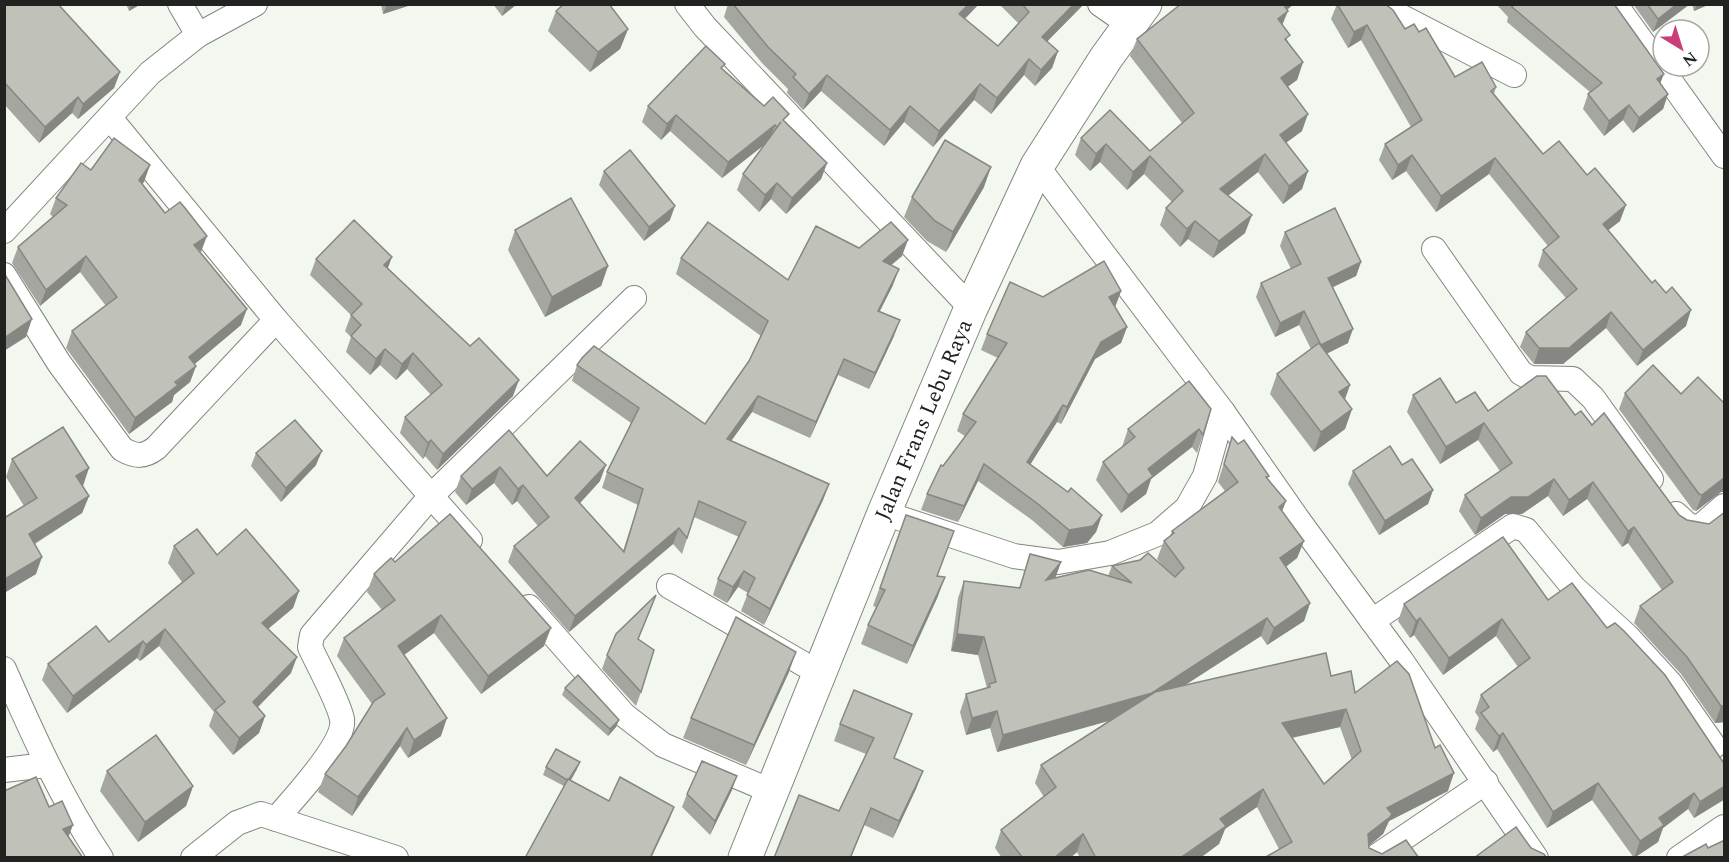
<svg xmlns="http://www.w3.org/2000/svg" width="1729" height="862" viewBox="0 0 1729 862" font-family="Spectral,serif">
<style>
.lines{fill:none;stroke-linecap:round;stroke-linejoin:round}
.minor-casing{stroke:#81867f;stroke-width:26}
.primary-casing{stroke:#81867f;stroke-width:35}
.minor{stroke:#fff;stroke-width:24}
.primary{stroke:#fff;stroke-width:33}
.wall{fill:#a5a69f;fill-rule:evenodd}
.shaded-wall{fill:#868782}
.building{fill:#c0c1b9;stroke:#868782;stroke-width:1.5;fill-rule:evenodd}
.labels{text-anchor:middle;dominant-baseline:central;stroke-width:6;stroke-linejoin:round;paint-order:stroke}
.street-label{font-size:22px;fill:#212320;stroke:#fff}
</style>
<rect width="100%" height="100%" fill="#f2f7ef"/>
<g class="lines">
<defs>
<g id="minor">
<path d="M180,4L198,35"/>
<path d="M687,4L705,27L971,308"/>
<path d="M1100,4L1130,25"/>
<path d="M1377,4L1514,75"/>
<path d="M1615,4L1724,156"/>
<path d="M110,118L276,320L470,540"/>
<path d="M1037,166L1223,412L1299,521L1401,660L1536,858"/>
<path d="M4,231L150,73L198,35L255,4"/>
<path d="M1434,249L1521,373L1530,378L1573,379L1593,398L1651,479"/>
<path d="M4,275L59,363L122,449C136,457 144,457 156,448L276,320"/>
<path d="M884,513L1014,556L1058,562L1110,553L1157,534L1187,508L1205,476L1223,412"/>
<path d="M1676,514L1689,526L1700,527L1724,506"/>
<path d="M669,586L819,673"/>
<path d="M529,607L624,715L663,745L771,791"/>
<path d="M1372,621L1513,526L1526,530L1573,587L1628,637L1670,683L1714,746"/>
<path d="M4,669C33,735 61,798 101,858"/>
<path d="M4,770L46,765"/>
<path d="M276,819C292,800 346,744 342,719C338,700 319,667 310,647L312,635L431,496L634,298"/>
<path d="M193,858L237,823L261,814L396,858"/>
<path d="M1374,858L1486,782"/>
<path d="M1679,858L1724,827"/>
</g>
<path id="primary" d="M745,858L884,513L971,308L1037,166L1106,58L1145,4"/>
</defs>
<use href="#minor" class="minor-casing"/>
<use href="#primary" class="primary-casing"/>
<use href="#minor" class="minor"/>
<use href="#primary" class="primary"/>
</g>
<g class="wall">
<path d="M4,4L120,72L114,88L78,119L72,113L39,143L4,104Z"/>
<path d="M126,4H141L129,11Z"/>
<path d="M381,4H414L383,14Z"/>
<path d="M493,4H517L502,16Z"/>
<path d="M728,4H979L965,19L998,46L1018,23L999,4H1084L1047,41L1058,51L1052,68L1035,86L1024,75L991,114L974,100L933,147L904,122L884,146L821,91L803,110L787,93L788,89L762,63L724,17Z"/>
<path d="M1181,4H1294L1287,10L1282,25L1288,42L1303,62L1297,80L1288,86L1302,131L1286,143L1308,171L1302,189L1283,204L1258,172L1228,196L1245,233L1213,258L1188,239L1180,247L1160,225L1166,208L1172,202L1144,174L1127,190L1100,162L1090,171L1075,155L1081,138L1150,151L1182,123L1130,56L1137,39Z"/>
<path d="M1337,4H1385L1405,29L1419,32L1455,77L1496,87L1494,94L1543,154L1620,221L1608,230L1686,326L1637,366L1606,328L1563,364H1534L1520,347L1526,332L1566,298L1538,266L1543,250L1548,246L1489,174L1436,212L1406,171L1392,180L1379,160L1385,144L1411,127L1361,40L1348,48L1331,19Z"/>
<path d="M1496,4H1614L1660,84L1668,94L1663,109L1633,133L1623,120L1604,136L1583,109L1588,94L1590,92L1507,22L1508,17Z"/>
<path d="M1633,4H1690L1653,32Z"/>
<path d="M1692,4H1710L1694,11Z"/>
<path d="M556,11L628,29L620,49L590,72L548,31Z"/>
<path d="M723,69L764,106L786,122L827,163L821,179L786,214L771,199L759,212L737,190L743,174L765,144L722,178L670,131L661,140L642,122L648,106Z"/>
<path d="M150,165L142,184L165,213L200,252L241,325L194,364L196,366L190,382L174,395L172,402L129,434L66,348L72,331L106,306L80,272L40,306L12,263L18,247L53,217L50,214L56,198L91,170Z"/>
<path d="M604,171L670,220L644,241L599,185Z"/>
<path d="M984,187L946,252L927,241L904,217L912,197Z"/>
<path d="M515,230L608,266L601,286L545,317L508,250Z"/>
<path d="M1285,232L1361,262L1356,276L1332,287L1348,343L1326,354L1345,399L1352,409L1345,429L1314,452L1270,394L1277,374L1311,349L1299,325L1275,337L1256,297L1261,283L1291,269L1280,246Z"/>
<path d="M859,248L902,256L891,265L893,285L880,311L894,336L869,389L838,375L810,438L752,412L731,441L829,484L823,500L764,625L741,611L748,593L738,587L727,603L713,595L718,579L739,537L694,517L682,554L673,544L569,632L508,562L514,546L538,526L517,501L512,505L494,483L466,505L455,492L461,476L509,430L547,476L600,481L580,503L623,551L638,505L602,488L607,472L631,423L572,381L577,365L705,424L749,361L761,336L676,274L681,258L788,280Z"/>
<path d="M316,259L388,268L513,396L437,470L425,456L423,459L400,433L405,417L431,395L407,369L396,380L380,365L370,375L346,352L351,337L345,331L351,315L310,275Z"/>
<path d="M1121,291L1115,307L1127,327L1121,343L1095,359L1061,424L1057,422L1030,465L1068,492L1102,515L1096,532L1087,543L1063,547L1032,520L978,481L958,522L921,510L927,494L943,466L965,436L957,431L963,414L998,358L981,350L987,334L1043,297Z"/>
<path d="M1189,381L1203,435L1197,453L1192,447L1151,479L1146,494L1121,513L1096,480L1103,462L1122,447L1128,429Z"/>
<path d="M1625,393L1681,394L1725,404V492H1721L1696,511L1693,510L1619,409Z"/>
<path d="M1413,395L1456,403L1488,411L1575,415L1592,425L1679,515L1725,722L1715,723L1681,674L1634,623L1640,606L1662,590L1628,543L1622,547L1587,499L1563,516L1548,496L1522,514H1505L1475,535L1459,511L1465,495L1500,471L1478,440L1440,464L1407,412Z"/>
<path d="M1232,437L1238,444L1269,476L1267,479L1286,501L1282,511L1304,541L1297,558L1286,567L1310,603L1304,621L1267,645L1261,636L1185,685L1331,676L1355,693L1448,791L1389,821L1383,834L1369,846V848L1382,854L1419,858L1279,849L1257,807L1225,829L1219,844L1200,858H1080L1077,852L1070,858H1002L995,848L1001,830L1044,797L1035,783L1041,765L1110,720L997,752L990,728L966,735L960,712L966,694L987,688L978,655L951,651L958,598L964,581L1019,588L1030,554L1061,562L1055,578L1108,576L1112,566H1163L1157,559L1164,541L1170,536L1172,531L1225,491L1218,482ZM1340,727L1352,760L1324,784L1292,738Z"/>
<path d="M256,453L316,465L281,502L251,466Z"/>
<path d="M12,459L83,486L89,496L82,513L35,544L36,574L4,593V518L24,506L6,477Z"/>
<path d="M1402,465L1433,490L1428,504L1379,535L1348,484L1353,471Z"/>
<path d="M906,515L937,576L938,596L907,664L861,644L868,625L876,607L873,606Z"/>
<path d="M174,546L217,555L299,591L293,608L268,629L291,673L258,707L265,716L259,733L233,755L209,726L214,712L159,646L140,661L137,658L67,713L42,680L48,664L109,642L182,582L168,563Z"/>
<path d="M395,562L544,646L481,694L434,633L404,654L441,736L408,758L400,746L352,816L318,792L325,774L346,746L372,704L337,656L344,638L382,610L367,592L374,574Z"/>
<path d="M1548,600L1607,628L1723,762H1725V799L1694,818L1688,809L1663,828L1658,842L1634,858L1592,800L1547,828L1497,749L1493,752L1475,729L1479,718L1475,712L1481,695L1518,667L1496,636L1443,675L1414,635L1410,638L1398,621L1404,604Z"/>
<path d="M651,609L638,639L641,692L636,706L602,669L607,655Z"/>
<path d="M789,672L746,765L683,738L691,718Z"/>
<path d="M565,688L619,720L616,727L608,736L562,695Z"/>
<path d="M840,724L905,731L894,758L923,771L916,789L893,838L864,825L851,858H774L839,811L866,754L834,741Z"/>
<path d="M546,767L577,769L571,780L609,801L674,807L669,820L651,858H525L564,786L543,775Z"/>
<path d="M107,771L193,786L186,806L138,842L100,791Z"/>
<path d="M732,790L710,835L682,807L687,794Z"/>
</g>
<g class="shaded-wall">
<path d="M131,4H141L129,11Z"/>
<path d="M387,4H414L383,14Z"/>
<path d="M506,4H517L502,16Z"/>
<path d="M969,4H979L953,30L959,14Z"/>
<path d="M1074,4H1084L1036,53L1042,37Z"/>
<path d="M1280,4H1294L1274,19Z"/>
<path d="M1677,4H1690L1653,32L1658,19Z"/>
<path d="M1697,4H1710L1694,11Z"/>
<path d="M1288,11L1281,28L1278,19Z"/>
<path d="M1367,25L1361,40L1348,48L1354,32Z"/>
<path d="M628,29L620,49L590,72L598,52Z"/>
<path d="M1058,51L1052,68L1035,86L1041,70Z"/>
<path d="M1029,59L1024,75L991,114L997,98Z"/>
<path d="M1303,62L1297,80L1275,96L1281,78Z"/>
<path d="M120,72L114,88L78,119L83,104Z"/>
<path d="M1664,74L1658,89L1657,79Z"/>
<path d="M827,75L821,91L803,110L809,94Z"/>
<path d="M980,84L974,100L933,147L939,131Z"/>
<path d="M1668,94L1663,109L1633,133L1639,118Z"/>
<path d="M78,97L72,113L39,143L45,127Z"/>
<path d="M1629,105L1623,120L1604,136L1609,121Z"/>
<path d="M910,106L904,122L884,146L890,130Z"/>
<path d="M1308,114L1302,131L1273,152L1280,135Z"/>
<path d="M676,115L670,131L661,140L667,124Z"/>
<path d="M775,125L769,141L722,178L728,162Z"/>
<path d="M1106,144L1100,162L1090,171L1096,154Z"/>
<path d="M1265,154L1258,172L1213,207L1220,189Z"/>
<path d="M1412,155L1406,171L1392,180L1398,165Z"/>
<path d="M1150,156L1144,174L1127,190L1133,172Z"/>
<path d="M1495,158L1489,174L1436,212L1441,196Z"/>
<path d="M827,163L821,179L786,214L792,198Z"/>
<path d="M150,165L144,182L133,196L139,180Z"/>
<path d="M991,167L984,187L946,252L953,232Z"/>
<path d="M1308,171L1302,189L1283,204L1289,186Z"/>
<path d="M777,183L771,199L759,212L765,195Z"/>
<path d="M1626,205L1620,221L1597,239L1603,224Z"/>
<path d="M675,206L670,220L644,241L649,227Z"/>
<path d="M1252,215L1245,233L1213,258L1219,241Z"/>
<path d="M1195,221L1188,239L1180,247L1187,229Z"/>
<path d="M207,236L201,252L194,245Z"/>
<path d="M908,240L902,256L877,277L883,261Z"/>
<path d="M86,256L80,272L40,306L46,290Z"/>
<path d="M392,257L386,273L384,265Z"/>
<path d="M1361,262L1356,276L1323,292L1328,278Z"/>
<path d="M608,266L601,286L545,317L552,297Z"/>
<path d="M899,269L893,285L872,326L878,311Z"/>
<path d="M1121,291L1115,307L1109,297Z"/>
<path d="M247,309L241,325L183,374L189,357Z"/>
<path d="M1691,310L1686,326L1637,366L1643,350Z"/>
<path d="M1304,311L1299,325L1275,337L1280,323Z"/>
<path d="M1611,312L1606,328L1563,364H1534L1539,348Z"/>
<path d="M32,319L26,337L4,351V338Z"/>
<path d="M900,320L894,336L869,389L875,373Z"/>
<path d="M1127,327L1121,343L1095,359L1061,424L1067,407L1101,342Z"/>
<path d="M1353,329L1348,343L1316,359L1321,345Z"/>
<path d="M385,349L380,365L370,375L376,359Z"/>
<path d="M413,353L407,369L396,380L402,364Z"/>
<path d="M844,359L838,375L810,438L816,422Z"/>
<path d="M196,366L190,382L174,395L172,402L129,434L135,418Z"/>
<path d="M519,380L513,396L437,470L443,454Z"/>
<path d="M1350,385L1343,405L1339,392Z"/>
<path d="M758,396L752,412L721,455L727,439Z"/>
<path d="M1063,405L1057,422L1021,479L1027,462Z"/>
<path d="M1352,409L1345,429L1314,452L1321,432Z"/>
<path d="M1484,423L1478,440L1440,464L1446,447Z"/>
<path d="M1199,429L1192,447L1151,479L1146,494L1121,513L1128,495L1148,469Z"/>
<path d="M431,440L425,456L423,459L428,443Z"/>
<path d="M322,451L316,465L281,502L286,488Z"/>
<path d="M984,464L978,481L958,522L964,506Z"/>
<path d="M606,465L600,481L570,514L575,498Z"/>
<path d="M500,467L494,483L466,505L472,489Z"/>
<path d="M89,468L83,486L76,476Z"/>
<path d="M1725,477V492H1721L1696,511L1702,495Z"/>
<path d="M1554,479L1548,496L1522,514H1505L1475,535L1481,518L1511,497Z"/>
<path d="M1593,482L1587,499L1563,516L1569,500Z"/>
<path d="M829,484L823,500L764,625L770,609Z"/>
<path d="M523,485L517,501L512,505L518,489Z"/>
<path d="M1433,490L1428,504L1379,535L1385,521Z"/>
<path d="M89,496L82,513L22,551L29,534Z"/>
<path d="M1286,501L1279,519V507Z"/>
<path d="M1102,515L1096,532L1087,543L1063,547L1069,530Z"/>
<path d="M1634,527L1628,543L1622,547L1628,531Z"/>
<path d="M679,528L673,544L569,632L575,616Z"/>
<path d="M1304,541L1297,558L1273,576L1280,558Z"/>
<path d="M42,557L36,574L4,593L5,579Z"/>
<path d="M1061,562L1055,579L1046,580Z"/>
<path d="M744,571L738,587L727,603L733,587Z"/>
<path d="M945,577L938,596L907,664L913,646Z"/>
<path d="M299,591L293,608L256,639L262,623Z"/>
<path d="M1310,603L1304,621L1267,645L1274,628Z"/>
<path d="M441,615L434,633L392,664L398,646Z"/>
<path d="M1267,618L1261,636L1145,711L997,752L1003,735Z"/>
<path d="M1420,618L1414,635L1410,638L1416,621Z"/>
<path d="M1502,619L1496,636L1443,675L1449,658Z"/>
<path d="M551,628L544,646L481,694L488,676Z"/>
<path d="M165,629L159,646L140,661L146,645Z"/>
<path d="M957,634L984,637L978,655L951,651Z"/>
<path d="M143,641L137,658L67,713L73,696Z"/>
<path d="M796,652L789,672L746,765L754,745Z"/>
<path d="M297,657L291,673L247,718L253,702Z"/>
<path d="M1721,706H1725V722L1715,723Z"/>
<path d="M1346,709L1340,727L1276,741L1282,723Z"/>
<path d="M997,711L990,728L966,735L972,718Z"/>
<path d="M265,716L259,733L233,755L239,738Z"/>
<path d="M447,718L441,736L408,758L414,740Z"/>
<path d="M619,720L616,727L608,736L610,729Z"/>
<path d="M407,728L400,746L352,816L358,797Z"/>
<path d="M1503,733L1497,749L1493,752L1499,736Z"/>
<path d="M580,762L577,769L566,788L569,780Z"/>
<path d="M923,771L916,789L893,838L899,821Z"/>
<path d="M1454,773L1448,791L1389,821L1383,834L1361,852L1368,834L1387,808Z"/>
<path d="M737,776L732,790L710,835L715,821Z"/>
<path d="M1598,783L1592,800L1547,828L1553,812Z"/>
<path d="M193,786L186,806L138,842L145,822Z"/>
<path d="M1725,786V799L1694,818L1700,802Z"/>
<path d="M1263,789L1257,807L1225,829L1219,844L1200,858H1180L1220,819Z"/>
<path d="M1694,793L1688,809L1663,828L1658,842L1634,858L1640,841L1659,818Z"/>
<path d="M674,807L669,820L651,858H650Z"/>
<path d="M73,825L68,838L63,829Z"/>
<path d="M1083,834L1077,852L1070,858H1054Z"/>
</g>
<g class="building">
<path d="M4,4H58L120,72L83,104L78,97L45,127L4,82Z"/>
<path d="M564,4H609L628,29L598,52L556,11Z"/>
<path d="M733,4H969L959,14L998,46L1029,12L1022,4H1074L1042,37L1058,51L1041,70L1029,59L997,98L980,84L939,131L910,106L890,130L827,75L809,94L793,77L796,74L768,47Z"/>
<path d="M1181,4H1283L1288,11L1278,19L1290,35L1285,39L1303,62L1281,78L1308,114L1280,135L1308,171L1289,186L1265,154L1220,189L1252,215L1219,241L1195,221L1187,229L1166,208L1183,191L1150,156L1133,172L1106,144L1096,154L1081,138L1110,110L1150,151L1194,113L1137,39Z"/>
<path d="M1337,4H1385L1393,10L1405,29L1414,24L1419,32L1426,28L1455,77L1482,62L1496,87L1491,91L1543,154L1559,141L1587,175L1595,168L1626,205L1603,224L1652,283L1655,280L1666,293L1672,287L1691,310L1643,350L1611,312L1569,348H1539L1526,332L1577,289L1543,250L1559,237L1495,158L1441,196L1412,155L1398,165L1385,144L1422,120L1367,25L1354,32Z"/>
<path d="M1514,4H1614L1664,74L1657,79L1668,94L1639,118L1629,105L1609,121L1588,94L1602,83L1512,7Z"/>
<path d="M1647,4H1677L1658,19Z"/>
<path d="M706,46L725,64L721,68L764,106L773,97L789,114L783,120L827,163L792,198L777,183L765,195L743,174L781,122L777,127L775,125L728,162L676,115L667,124L648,106Z"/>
<path d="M114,138L150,165L139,180L165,213L180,202L185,208L207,236L194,245L247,309L189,357L196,366L175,382L178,385L135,418L72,331L117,297L86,256L46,290L18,247L67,205L56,198L81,163L91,170Z"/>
<path d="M945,140L991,167L953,232L935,221L912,197Z"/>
<path d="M630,150L675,206L649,227L604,171Z"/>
<path d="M571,198L608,266L552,297L515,230Z"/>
<path d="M1335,208L1361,262L1328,278L1353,329L1321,345L1304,311L1280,323L1261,283L1301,264L1285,232Z"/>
<path d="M354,220L392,257L384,265L470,346L479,338L519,380L443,454L431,440L428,443L405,417L442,385L413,353L402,364L385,349L376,359L351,336L361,325L351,315L362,304L316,259Z"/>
<path d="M708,222L788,280L816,226L859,248L891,222L908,240L883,261L899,269L878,311L900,320L875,373L844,359L816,422L758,396L727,439L829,484L770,609L747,595L755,578L744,571L733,587L718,579L746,522L699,501L687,538L679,528L575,616L514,546L549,517L523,485L518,489L500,467L472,489L461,476L509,430L547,476L580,441L606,465L575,498L624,552L643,489L607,472L639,408L577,365L582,358L594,346L705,424L749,361L768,321L681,258Z"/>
<path d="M1104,261L1121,291L1109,297L1127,327L1101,342L1067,407L1063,405L1027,462L1068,492L1071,488L1102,515L1093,526L1069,530L1038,504L984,464L964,506L927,494L941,465L943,466L976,422L963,414L1007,343L987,334L1010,282L1043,297Z"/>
<path d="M4,273L32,319L4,338Z"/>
<path d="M1319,343L1350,385L1339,392L1352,409L1321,432L1277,374Z"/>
<path d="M1653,365L1681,394L1698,377L1725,404V477L1702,495L1699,494L1625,393Z"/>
<path d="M1537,376H1546L1575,415L1581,411L1592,425L1604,413L1679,515L1687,520L1709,524L1725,512V706H1721L1687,657L1640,606L1673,582L1634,527L1628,531L1593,482L1569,500L1554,479L1528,497H1511L1481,518L1465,495L1512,463L1484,423L1446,447L1413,395L1440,378L1456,403L1475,392L1488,411Z"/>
<path d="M1189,381L1211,409L1203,435L1199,429L1148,469L1153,476L1128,495L1103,462L1135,437L1128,429Z"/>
<path d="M295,420L322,451L286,488L256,453Z"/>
<path d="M63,427L89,468L76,476L89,496L29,534L42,557L5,579L4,518L37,498L12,459Z"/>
<path d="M1232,437L1238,444L1244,440L1269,476L1266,477L1286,501L1279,507L1304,541L1280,558L1310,603L1274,628L1267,618L1152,693L1003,735L997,711L972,718L966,694L990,687L989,684L996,682L984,637L957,634L964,581L1020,588L1030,554L1061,562L1046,580L1089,570L1132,583L1112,566L1140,560L1148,553L1175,577L1184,568L1164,541L1174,533L1172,531L1238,482L1224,464Z"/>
<path d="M1390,446L1402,465L1412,459L1433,490L1385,521L1353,471Z"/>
<path d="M450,514L551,628L488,676L441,615L398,646L447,718L414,740L407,728L358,797L325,774L346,746L374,701L385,694L344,638L395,600L374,574L379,569L391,558L395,562Z"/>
<path d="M906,515L954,531L937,576L945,577L913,646L868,625L885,590L880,588Z"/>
<path d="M197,529L217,555L246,529L299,591L262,623L297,657L253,702L265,716L239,738L215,710L225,702L165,629L146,645L143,641L73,696L48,664L96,626L109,642L194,573L174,546Z"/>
<path d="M1503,537L1548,600L1572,583L1607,628L1615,623L1624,631L1665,675L1723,762H1725V786L1700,802L1694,793L1659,818L1664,825L1640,841L1598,783L1553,812L1503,733L1499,736L1481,713L1489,707L1481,695L1530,658L1502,619L1449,658L1420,618L1416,621L1404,604Z"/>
<path d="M656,595L638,639L654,650L641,692L607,655L616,634Z"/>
<path d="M736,617L796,652L754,745L691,718Z"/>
<path d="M1326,653L1331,676L1351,671L1355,693L1397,661L1409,674L1435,748L1440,745L1454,773L1387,808L1392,814L1390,817L1368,834L1369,848L1382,854L1406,840L1419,858H1264L1292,842L1263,789L1220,819L1226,826L1180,858H1096L1083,834L1054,858H1023L1001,830L1056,787L1041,765L1155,692ZM1346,709L1361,751L1324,784L1282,723Z"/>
<path d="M578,675L619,720L610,729L565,688Z"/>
<path d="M854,690L912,714L894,758L923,771L899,821L871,808L850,858H774L799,795L839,811L874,738L840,724Z"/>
<path d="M156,735L193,786L145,822L107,771Z"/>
<path d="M556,749L580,762L569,779H568L567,780L546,767Z"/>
<path d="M702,761L737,776L715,821L687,794Z"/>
<path d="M36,777L49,807L62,801L73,825L63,829L83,858H4V791Z"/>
<path d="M620,777L674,807L650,858H525L568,779L609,801Z"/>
<path d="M1516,827L1531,848L1544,854L1547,858H1474Z"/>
<path d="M1725,840V858L1682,857L1706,844L1708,848Z"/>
</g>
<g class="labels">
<g class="street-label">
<text transform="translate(924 420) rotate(-67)">Jalan Frans Lebu Raya</text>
</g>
</g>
<rect width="1729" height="862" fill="none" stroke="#212320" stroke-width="12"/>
<g transform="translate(1681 48) rotate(142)"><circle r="28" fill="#ffffff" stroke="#a6a7a6" stroke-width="1.5"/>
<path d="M0-4.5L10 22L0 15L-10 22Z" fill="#ca3f76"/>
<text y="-9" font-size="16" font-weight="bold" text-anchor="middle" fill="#212320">N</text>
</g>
</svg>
